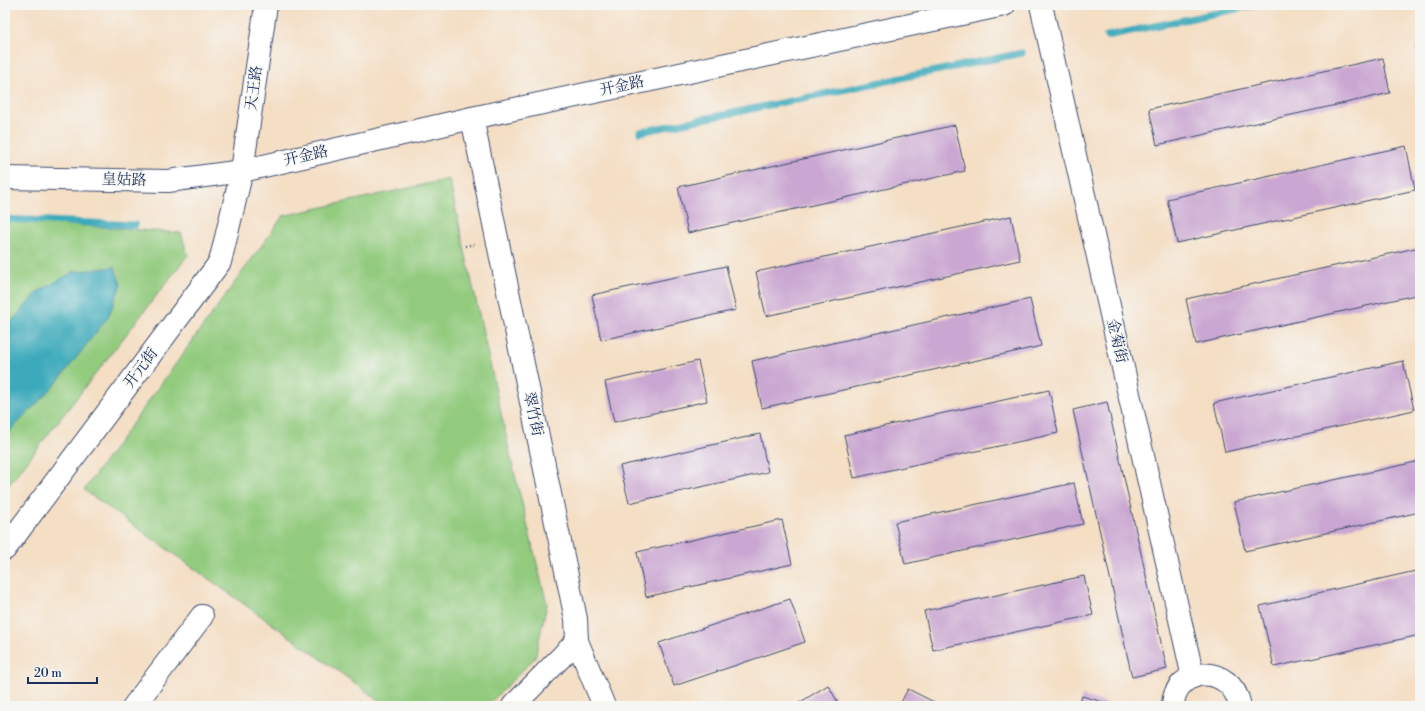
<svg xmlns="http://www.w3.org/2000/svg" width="1425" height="711" viewBox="0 0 1425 711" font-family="'Libre Bodoni','Noto Serif SC',serif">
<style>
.green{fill:#92cb7e;stroke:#567d6e}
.water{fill:#3caabb;stroke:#2c6c8c}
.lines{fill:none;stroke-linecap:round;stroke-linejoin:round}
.stream{stroke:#3caabb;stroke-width:7}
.building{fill:#caa7d2}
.street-casing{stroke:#3c496d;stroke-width:24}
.secondary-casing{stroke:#3c496d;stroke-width:24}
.path{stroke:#3c496d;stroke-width:2.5;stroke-dasharray:1 3;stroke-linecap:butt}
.street{stroke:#fff;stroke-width:22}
.secondary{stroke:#fff;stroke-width:22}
.labels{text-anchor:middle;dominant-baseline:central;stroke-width:3;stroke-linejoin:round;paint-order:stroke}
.street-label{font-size:15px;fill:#1b2f5e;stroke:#f6f6f2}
</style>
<rect width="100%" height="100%" fill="#f6f6f2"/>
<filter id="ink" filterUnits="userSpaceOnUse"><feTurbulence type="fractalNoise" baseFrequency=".025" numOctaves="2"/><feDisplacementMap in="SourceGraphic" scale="8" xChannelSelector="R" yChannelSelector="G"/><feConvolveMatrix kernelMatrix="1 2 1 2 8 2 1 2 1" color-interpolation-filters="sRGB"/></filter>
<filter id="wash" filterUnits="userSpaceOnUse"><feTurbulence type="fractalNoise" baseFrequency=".012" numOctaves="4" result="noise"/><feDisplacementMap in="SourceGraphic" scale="16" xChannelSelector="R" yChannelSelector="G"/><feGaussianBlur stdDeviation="0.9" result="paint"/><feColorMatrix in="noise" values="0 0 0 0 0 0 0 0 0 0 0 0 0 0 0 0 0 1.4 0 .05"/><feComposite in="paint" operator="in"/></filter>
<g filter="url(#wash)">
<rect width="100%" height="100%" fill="#f4dec4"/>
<g class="green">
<path d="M449,179L513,467L547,604L535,658L487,706H387L84,490L283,216Z"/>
<path d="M5,220L181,233L188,255L5,490Z"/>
</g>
<path class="water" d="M115,267L121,285L108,317L55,385L5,436V323L13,320L38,292L73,272Z"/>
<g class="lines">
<g class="stream">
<path d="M1107,36L1255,5"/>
<path d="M640,132L1022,53"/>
<path d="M5,219L135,225"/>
</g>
</g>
<g id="blocks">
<g class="building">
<path d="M1420,46V66H1419L1415,47Z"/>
<path d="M1383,58L1390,93L1157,145L1149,109Z"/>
<path d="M955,125L965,171L688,233L678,187Z"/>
<path d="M1406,146L1415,190L1177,243L1167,199Z"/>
<path d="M1011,216L1020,260L766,316L756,272Z"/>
<path d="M1420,247V294L1196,344L1186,299Z"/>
<path d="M726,266L736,310L601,340L592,295Z"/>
<path d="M1030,299L1041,346L762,408L752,361Z"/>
<path d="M698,361L707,401L614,422L605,382Z"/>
<path d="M1403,361L1414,410L1225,452L1214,403Z"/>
<path d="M1049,390L1058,433L854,478L844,435Z"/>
<path d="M1107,402L1167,669L1132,677L1073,410Z"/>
<path d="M760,434L768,472L629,503L620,466Z"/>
<path d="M1420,461V512L1245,551L1234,502Z"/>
<path d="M1074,483L1083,524L905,564L895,522Z"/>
<path d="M782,520L792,564L646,597L637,552Z"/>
<path d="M1420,570V635L1274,667L1260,606Z"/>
<path d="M1084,576L1093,615L933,650L924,611Z"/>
<path d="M790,599L805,642L674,686L659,643Z"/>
<path d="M828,685L840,706H794Z"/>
<path d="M908,689L940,705V706H899Z"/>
<path d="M1082,696L1117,706H1079Z"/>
</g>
</g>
</g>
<g filter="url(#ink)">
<use href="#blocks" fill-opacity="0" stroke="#3c496d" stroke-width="1"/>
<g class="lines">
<defs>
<g id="street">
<path d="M1041,5L1193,677"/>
<path d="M472,118L576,619L577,641L604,706"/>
<path d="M134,706L202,616"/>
<path d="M513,706L577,641"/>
<path d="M1173,706C1174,666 1231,662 1240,706"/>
</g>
<g id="secondary">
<path d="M5,178L168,181L242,171L472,118L1004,5"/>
<path d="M5,549L220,262L242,171L266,5"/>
</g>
</defs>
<use href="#street" class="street-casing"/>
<use href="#secondary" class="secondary-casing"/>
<path class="path" d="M465,246L475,244"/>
<use href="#street" class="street"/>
<use href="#secondary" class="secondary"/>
</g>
</g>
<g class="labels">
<g class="street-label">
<text transform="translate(622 86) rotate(-12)">开金路</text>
<text transform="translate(254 88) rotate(-82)">天王路</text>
<text transform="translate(306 156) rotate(-13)">开金路</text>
<text transform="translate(124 180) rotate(1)">皇姑路</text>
<text transform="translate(1117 341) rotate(77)">金菊街</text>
<text transform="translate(141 368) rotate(-53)">开元街</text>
<text transform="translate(533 414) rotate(78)">翠竹街</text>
</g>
</g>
<rect width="1425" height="711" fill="none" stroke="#f6f6f2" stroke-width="20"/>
<path d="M28 677v6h69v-6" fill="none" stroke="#1b2f5e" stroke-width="2"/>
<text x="34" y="677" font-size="12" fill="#1b2f5e" stroke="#f6f6f2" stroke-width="3" paint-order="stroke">20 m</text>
</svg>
